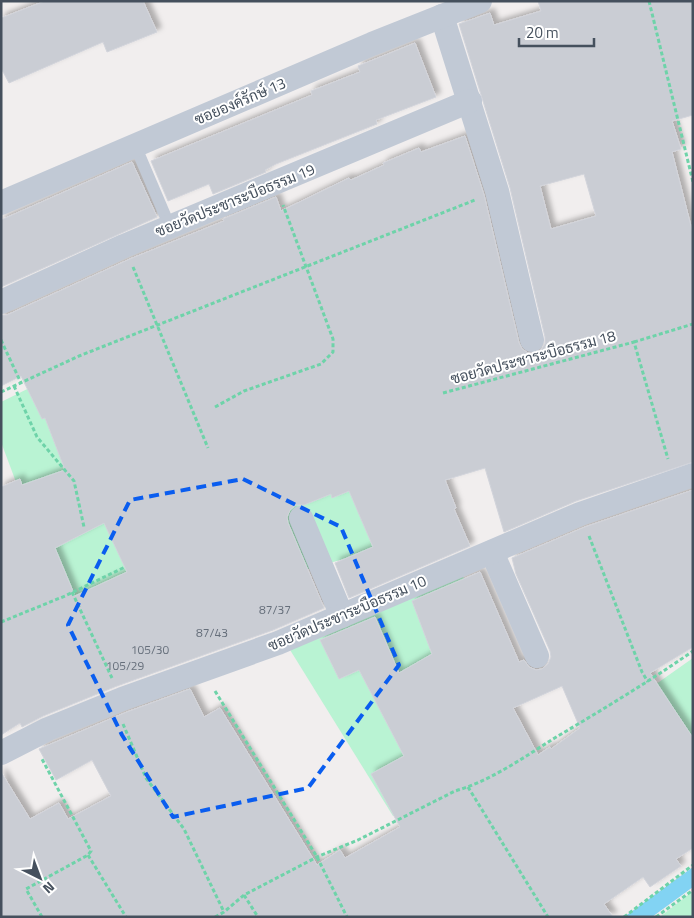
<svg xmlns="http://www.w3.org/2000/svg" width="694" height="918" viewBox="0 0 694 918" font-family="'Titillium Web',Sarabun,sans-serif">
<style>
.green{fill:#b9f3d3}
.water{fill:#82d3f3}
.building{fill:#cacdd4;stroke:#d2d4db;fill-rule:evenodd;filter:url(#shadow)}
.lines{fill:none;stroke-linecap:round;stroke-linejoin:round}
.path{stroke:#6ed3a9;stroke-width:3;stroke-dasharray:4 2.5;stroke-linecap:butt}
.lane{stroke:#c1c9d5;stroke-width:12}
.street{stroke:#c1c9d5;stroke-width:24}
.marked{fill:none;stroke:#0a5def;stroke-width:4;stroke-dasharray:10 6;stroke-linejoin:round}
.labels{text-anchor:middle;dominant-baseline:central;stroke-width:4;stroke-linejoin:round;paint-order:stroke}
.number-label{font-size:12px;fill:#666f7b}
.street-label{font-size:15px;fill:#45505d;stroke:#fff}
</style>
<defs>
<filter id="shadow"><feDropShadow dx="4.5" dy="-4.5" stdDeviation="2.5" flood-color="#0004"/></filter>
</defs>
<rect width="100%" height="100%" fill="#f1eeee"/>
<g class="green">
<path d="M90,358L357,487L380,549L81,632L62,605L1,442V402Z"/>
<path d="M460,570L488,631L441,785L393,816L287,645Z"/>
<path d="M693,658V764L649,689Z"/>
<path d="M693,891V917H660Z"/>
</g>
<path class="water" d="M693,867V887L652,917H624Z"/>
<g class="building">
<path d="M45,1H143L157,32L107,52L103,42L9,83L1,68V18Z"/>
<path d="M538,1H693V115L672,121L681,149L672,152L693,234V462L576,501L504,532L485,468L445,480L456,508L454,509L470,546L349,598L335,563L373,547L349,491L332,498L331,494L304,505H296L290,510L287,517L288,523L324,608L273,630L117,686L43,716L22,727L20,723L1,735V487L20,479L22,485L65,470L45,418L42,419L21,376L1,386V315H7L130,259L224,221L223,219L276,197L281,211L349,178L351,180L384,165L383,163L419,148L421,152L465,136L484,195L519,343L522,349L528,353H535L541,350L545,344V337L510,188L459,24L490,13L494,25L541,11ZM584,174L596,216L551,229L540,186ZM104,523L127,572L75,596L55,548Z"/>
<path d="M415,43L436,97L376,120L377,124L276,164L265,170L266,172L213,194L209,184L168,201L151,161L312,95L311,91L360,72L358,66Z"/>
<path d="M132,162L157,217L1,287V220Z"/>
<path d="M693,490V647L650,673L693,738V848L676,859L681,866L650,887L643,877L604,904L613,917H1V772L30,819L59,803L68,819L111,796L92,760L56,780L39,749L127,712L190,689L204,717L220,708L317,865L340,850L345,858L400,827L371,774L404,756L359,670L339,679L320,640L375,617L399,673L432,654L412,601L480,572L519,662L524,660L529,667L536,670L542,669L548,664L551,657L550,651L516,574L512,558L585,527ZM562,686L580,728L551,749L550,747L538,755L513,708Z"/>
</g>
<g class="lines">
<g class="path">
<path d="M649,1L693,182"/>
<path d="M133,267L208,448"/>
<path d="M1,340L21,383"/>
<path d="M634,342L693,324"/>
<path d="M14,386L37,437L74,481L84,527"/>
<path d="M1,392L79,356L475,200"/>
<path d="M443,393L634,342L668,459"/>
<path d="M215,407L244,391L321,364L333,352V339L283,205"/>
<path d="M589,536L642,672L648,682"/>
<path d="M72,592L112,678"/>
<path d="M1,622L65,596L125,567"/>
<path d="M215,691L317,857L347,917"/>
<path d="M123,724L146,778L184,829L224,912"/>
<path d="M468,787L548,917"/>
<path d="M88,855L126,917"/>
<path d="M244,895L258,917"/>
<path d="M42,917L26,889L88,855L91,851L42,759"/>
<path d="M215,917L224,912L244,895L317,857L358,840L455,791C490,781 523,758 553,739C600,711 647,683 693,651"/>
<path d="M624,917L693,865"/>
<path d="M656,917L693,890"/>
</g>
<path class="lane" d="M135,145L170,227"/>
<g class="street">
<path d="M442,16L497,191L532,340"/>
<path d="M1,203L372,44L480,1"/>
<path d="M1,302L124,246L470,101"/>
<path d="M301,518L342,616"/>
<path d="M492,552L537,656"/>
<path d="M1,753L48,729L122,699L278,643L580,514L693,475"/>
</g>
</g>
<path class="marked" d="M243,479L341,527L399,665L308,788L173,817L122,735L68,625L130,500Z"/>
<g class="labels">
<g class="number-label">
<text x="275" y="609">87/37</text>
<text x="212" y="632">87/43</text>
<text x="150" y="649">105/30</text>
<text x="125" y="665">105/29</text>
</g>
<g class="street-label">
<text transform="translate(240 101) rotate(-23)">ซอยองค์รักษ์ 13</text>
<text transform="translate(235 200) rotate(-22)">ซอยวัดประชาระบือธรรม 19</text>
<text transform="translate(533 357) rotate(-15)">ซอยวัดประชาระบือธรรม 18</text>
<text transform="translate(347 613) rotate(-23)">ซอยวัดประชาระบือธรรม 10</text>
</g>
</g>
<rect width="694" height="918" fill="none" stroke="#45505d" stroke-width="5"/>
<g transform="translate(40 878) rotate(138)" stroke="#ffffff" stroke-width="4" paint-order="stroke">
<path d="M0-4L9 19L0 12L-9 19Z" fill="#45505d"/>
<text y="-8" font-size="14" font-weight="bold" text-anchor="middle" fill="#45505d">N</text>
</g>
<path d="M519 38v8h75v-8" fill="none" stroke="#45505d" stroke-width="2.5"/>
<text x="526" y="38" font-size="15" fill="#45505d" stroke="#ffffff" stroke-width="4" paint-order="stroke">20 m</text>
</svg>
